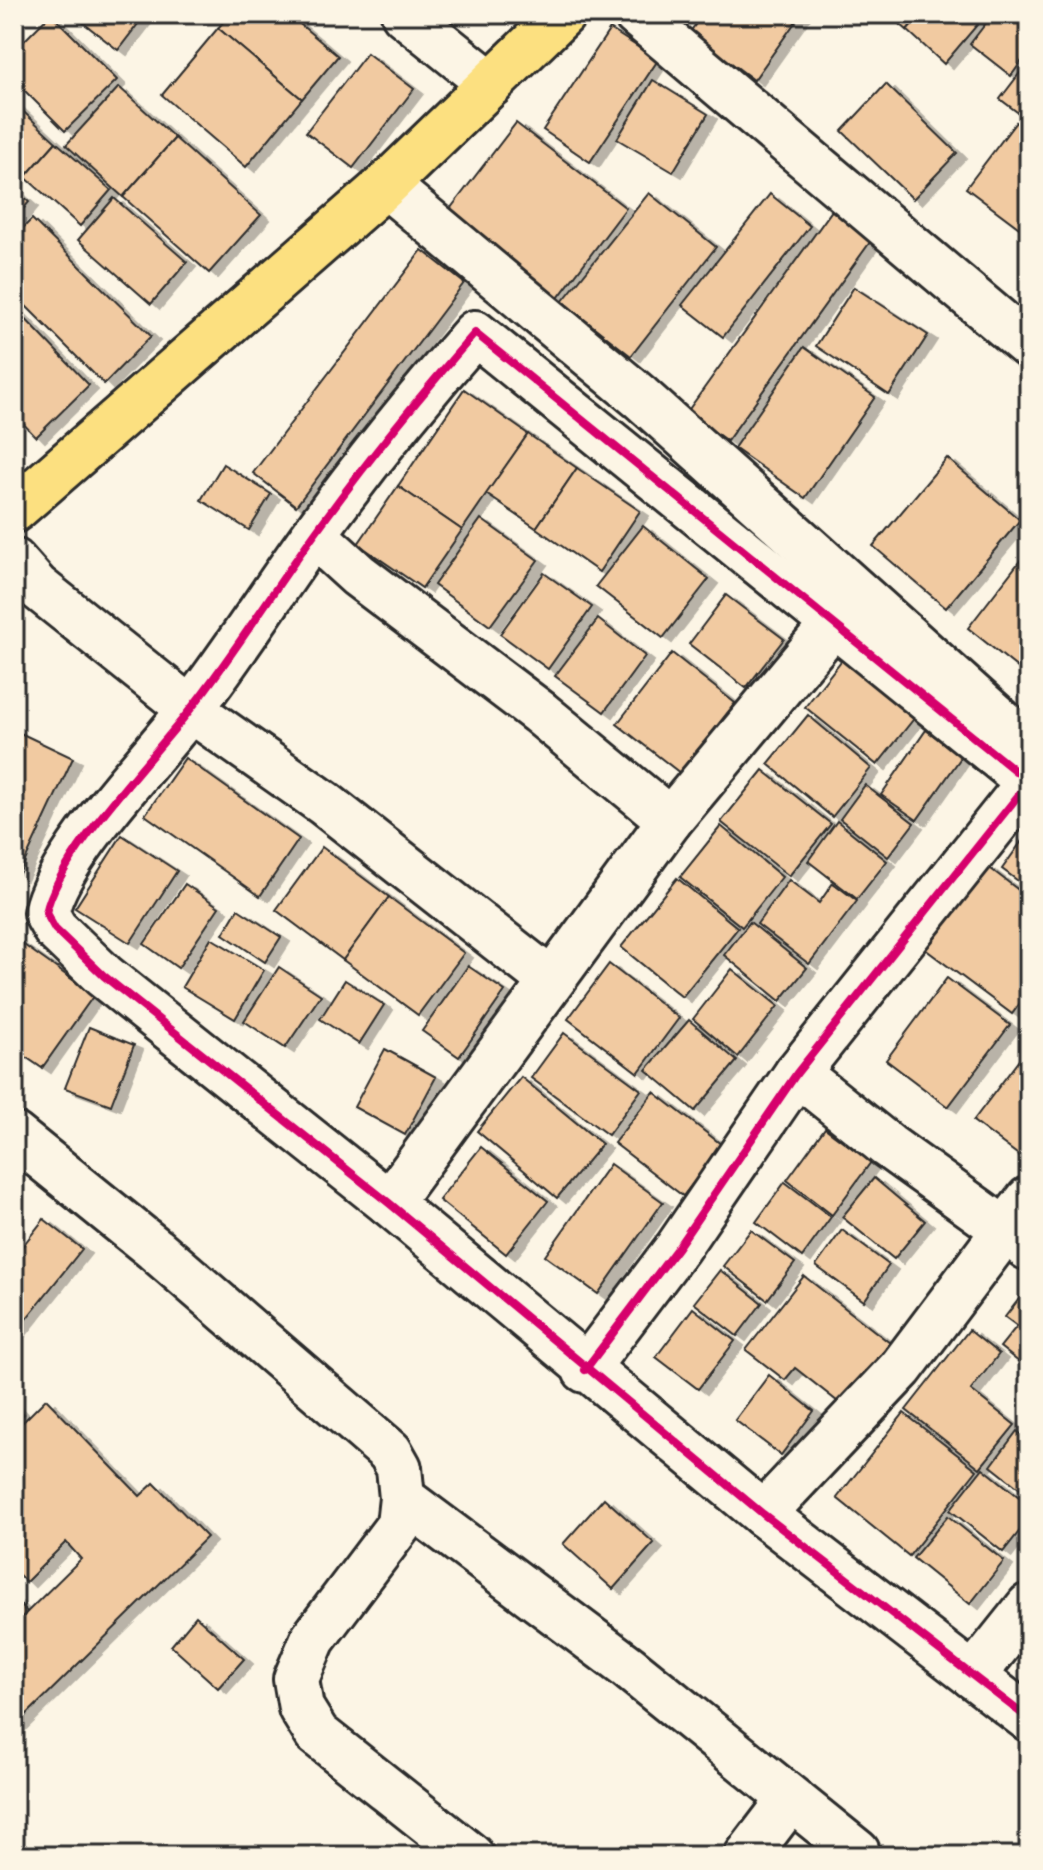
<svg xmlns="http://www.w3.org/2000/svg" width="1043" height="1870" viewBox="0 0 1043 1870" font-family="'Playpen Sans',sans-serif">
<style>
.building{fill:#f1caa1;stroke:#2b2b2b;stroke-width:2;filter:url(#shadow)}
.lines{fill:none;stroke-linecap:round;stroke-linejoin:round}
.minor-casing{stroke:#2b2b2b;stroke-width:50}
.major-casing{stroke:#2b2b2b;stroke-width:50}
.minor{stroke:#fcf5e5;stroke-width:44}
.major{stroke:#fce080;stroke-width:44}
.cycleway-casing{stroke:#fcf5e5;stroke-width:13}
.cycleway{stroke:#d6006c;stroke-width:8}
</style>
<defs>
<filter id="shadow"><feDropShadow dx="9" dy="5" stdDeviation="0" flood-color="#0004"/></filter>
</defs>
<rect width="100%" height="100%" fill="#fcf5e5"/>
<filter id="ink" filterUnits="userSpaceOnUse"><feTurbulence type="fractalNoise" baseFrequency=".0125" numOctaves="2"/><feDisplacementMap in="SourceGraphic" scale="16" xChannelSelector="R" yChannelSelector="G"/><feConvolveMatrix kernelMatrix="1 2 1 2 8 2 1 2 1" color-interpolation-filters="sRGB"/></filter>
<g filter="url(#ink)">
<g class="building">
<path d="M51,14L117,80L65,131L14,80V51Z"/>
<path d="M72,14H142L144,16L118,50Z"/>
<path d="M230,14H288L338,56L302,99L218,28Z"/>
<path d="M703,14H801L754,80L690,32Z"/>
<path d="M888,14H921L907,30Z"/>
<path d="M921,14H978L983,18L944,64L907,30Z"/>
<path d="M993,14H1029V51L1011,76L970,44Z"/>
<path d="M218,28L302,99L246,167L162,95Z"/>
<path d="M610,29L658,60L590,162L543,130Z"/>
<path d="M367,53L414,89L353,168L306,132Z"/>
<path d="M1029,61V121L1000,99Z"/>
<path d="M653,80L708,114L673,172L617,139Z"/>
<path d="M886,84L957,153L913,199L842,131Z"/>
<path d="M119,87L175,138L123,197L66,145Z"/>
<path d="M14,103L56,142L25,177L14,167Z"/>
<path d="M1016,122L1029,132V221L1022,230L966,188Z"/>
<path d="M516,123L626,208L558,298L447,213Z"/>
<path d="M175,138L261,215L209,273L123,197Z"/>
<path d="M56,142L111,190L80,226L25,177Z"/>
<path d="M14,189L29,202L14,220Z"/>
<path d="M649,193L716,247L631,356L562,302Z"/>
<path d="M770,194L810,226L723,337L682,305Z"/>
<path d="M114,198L187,262L151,304L78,240Z"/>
<path d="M833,209L873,238L727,441L687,412Z"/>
<path d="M32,219L151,336L104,384L14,294V237Z"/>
<path d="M422,250L464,283L296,506L253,473Z"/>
<path d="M854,287L928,335L889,395L816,346Z"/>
<path d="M14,307L89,385L36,437L14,414Z"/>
<path d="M804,347L875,397L805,498L734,448Z"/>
<path d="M464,389L528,434L462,530L398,486Z"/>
<path d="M528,434L577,468L536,528L486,494Z"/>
<path d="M947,458L1020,520L946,608L873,546Z"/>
<path d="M223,464L271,494L249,530L201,500Z"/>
<path d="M577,468L640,511L599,572L536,528Z"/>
<path d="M398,486L462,530L422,588L358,544Z"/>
<path d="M481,519L538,560L490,626L434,585Z"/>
<path d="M643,526L709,579L663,638L596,586Z"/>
<path d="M1029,549V666L1024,673L968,628Z"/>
<path d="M544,573L592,607L548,669L500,634Z"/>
<path d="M726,595L784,639L746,688L689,644Z"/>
<path d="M598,619L645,656L604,712L555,676Z"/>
<path d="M852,647L924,706L877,765L805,707Z"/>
<path d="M672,653L735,703L680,773L617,724Z"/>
<path d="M808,715L871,768L832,817L768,764Z"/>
<path d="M14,730L73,758L18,876L14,874Z"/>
<path d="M926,730L962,756L917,820L881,795Z"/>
<path d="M185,758L299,839L260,896L145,815Z"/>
<path d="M763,770L831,824L789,876L721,822Z"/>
<path d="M865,785L914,823L888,857L840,819Z"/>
<path d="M837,821L887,861L857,899L808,861Z"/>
<path d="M721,826L782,877L742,927L680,877Z"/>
<path d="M1029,831V889L1002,869Z"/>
<path d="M122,835L177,871L130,943L75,908Z"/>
<path d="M322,847L389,897L343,960L276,910Z"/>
<path d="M987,866L1029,898V991L1012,1014L925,949Z"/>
<path d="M677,878L738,928L682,997L621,947Z"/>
<path d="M789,880L819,903L833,883L857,901L809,964L757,924Z"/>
<path d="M185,884L219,907L178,968L144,944Z"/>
<path d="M389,897L464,953L418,1015L343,960Z"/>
<path d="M238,909L281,937L265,962L223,934Z"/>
<path d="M750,922L807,968L780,1001L724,955Z"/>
<path d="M14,938L94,995L42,1068L14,1049Z"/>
<path d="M211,938L264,970L235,1019L182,987Z"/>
<path d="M609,964L679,1018L638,1073L568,1019Z"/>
<path d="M468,966L505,991L459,1057L422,1031Z"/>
<path d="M279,967L321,995L285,1048L244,1021Z"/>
<path d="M732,969L778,1006L738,1057L693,1019Z"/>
<path d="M947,978L1010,1025L948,1107L886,1060Z"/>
<path d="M345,980L384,1005L359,1044L320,1019Z"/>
<path d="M689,1020L737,1061L695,1111L646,1070Z"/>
<path d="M89,1027L134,1045L111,1105L65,1088Z"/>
<path d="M564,1033L641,1090L608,1135L531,1078Z"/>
<path d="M385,1049L436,1077L405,1135L354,1107Z"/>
<path d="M1022,1056L1029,1062V1163L973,1121Z"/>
<path d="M521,1077L602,1144L557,1198L477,1131Z"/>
<path d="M654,1092L722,1145L683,1196L614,1143Z"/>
<path d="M825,1128L871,1162L832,1215L787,1180Z"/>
<path d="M481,1147L548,1201L506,1254L439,1200Z"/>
<path d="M610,1164L663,1202L598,1294L545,1256Z"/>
<path d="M874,1178L925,1221L894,1259L842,1217Z"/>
<path d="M785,1182L831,1217L802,1257L756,1222Z"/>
<path d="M44,1219L82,1249L14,1334V1257Z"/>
<path d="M751,1230L795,1263L767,1300L723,1266Z"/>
<path d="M842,1230L889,1265L864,1301L816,1266Z"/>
<path d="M720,1270L762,1303L737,1336L694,1303Z"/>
<path d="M804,1276L895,1347L847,1409L795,1368L785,1380L746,1350Z"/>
<path d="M1029,1286V1370L1000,1347L1017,1326L1005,1317Z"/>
<path d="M693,1308L735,1341L698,1389L656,1357Z"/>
<path d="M969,1330L999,1354L971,1390L1015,1425L980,1468L906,1410Z"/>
<path d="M769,1375L814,1411L781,1455L735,1420Z"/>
<path d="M46,1399L140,1496L154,1483L207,1537L14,1727V1625L81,1559L66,1542L26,1582L14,1570V1431Z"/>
<path d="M14,1404L24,1414L14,1425Z"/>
<path d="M904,1413L977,1470L909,1556L837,1498Z"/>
<path d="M1017,1431L1029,1441V1496L991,1466Z"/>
<path d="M983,1468L1029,1505V1519L1003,1552L950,1510Z"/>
<path d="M604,1498L654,1543L613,1589L563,1544Z"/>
<path d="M948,1516L1004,1561L970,1604L913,1558Z"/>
<path d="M14,1598L27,1612L14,1625Z"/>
<path d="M196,1616L244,1659L218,1688L171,1646Z"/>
</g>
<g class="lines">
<defs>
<g id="minor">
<path d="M404,14L491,84"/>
<path d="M636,14L1029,346"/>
<path d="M386,185L640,397L1012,731"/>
<path d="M314,535L358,575L539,712L670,820"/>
<path d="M14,561L37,587L190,709L324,803L550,980"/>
<path d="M14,1135L155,1249L390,1452L399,1468L402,1498L399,1525L313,1639L296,1679L301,1708L317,1734L471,1856"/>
<path d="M389,1203L670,820L835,622"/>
<path d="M1027,1247L1005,1230L1029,1199"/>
<path d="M585,1370L678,1247L797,1073L1029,782L475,333C418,398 363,466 312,537C271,594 233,655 189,711C151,760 58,855 46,913L55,929L104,976L389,1203L763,1514L1029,1719"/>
<path d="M402,1498L628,1667L857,1852"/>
<path d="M763,1514L901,1368L1005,1230L888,1146L797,1073"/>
<path d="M973,1676L1029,1606"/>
<path d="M747,1856L789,1801"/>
</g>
<path id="major" d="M14,510L386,185L563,14"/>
</defs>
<use href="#minor" class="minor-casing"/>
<use href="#major" class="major-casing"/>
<use href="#minor" class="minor"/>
<use href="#major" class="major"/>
<defs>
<path id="cycleway" d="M585,1370L678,1247L797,1073L1029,782L475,333C418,398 363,466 312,537C271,594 233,655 189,711C151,760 58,855 46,913L55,929L104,976L389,1203L763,1514L1029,1719"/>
</defs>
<use href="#cycleway" class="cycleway-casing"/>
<use href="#cycleway" class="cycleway"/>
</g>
</g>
<rect width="1043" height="1870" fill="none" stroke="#fcf5e5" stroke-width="48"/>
<rect x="24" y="24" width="995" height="1822" fill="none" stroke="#2b2b2b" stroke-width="3" filter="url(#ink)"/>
</svg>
